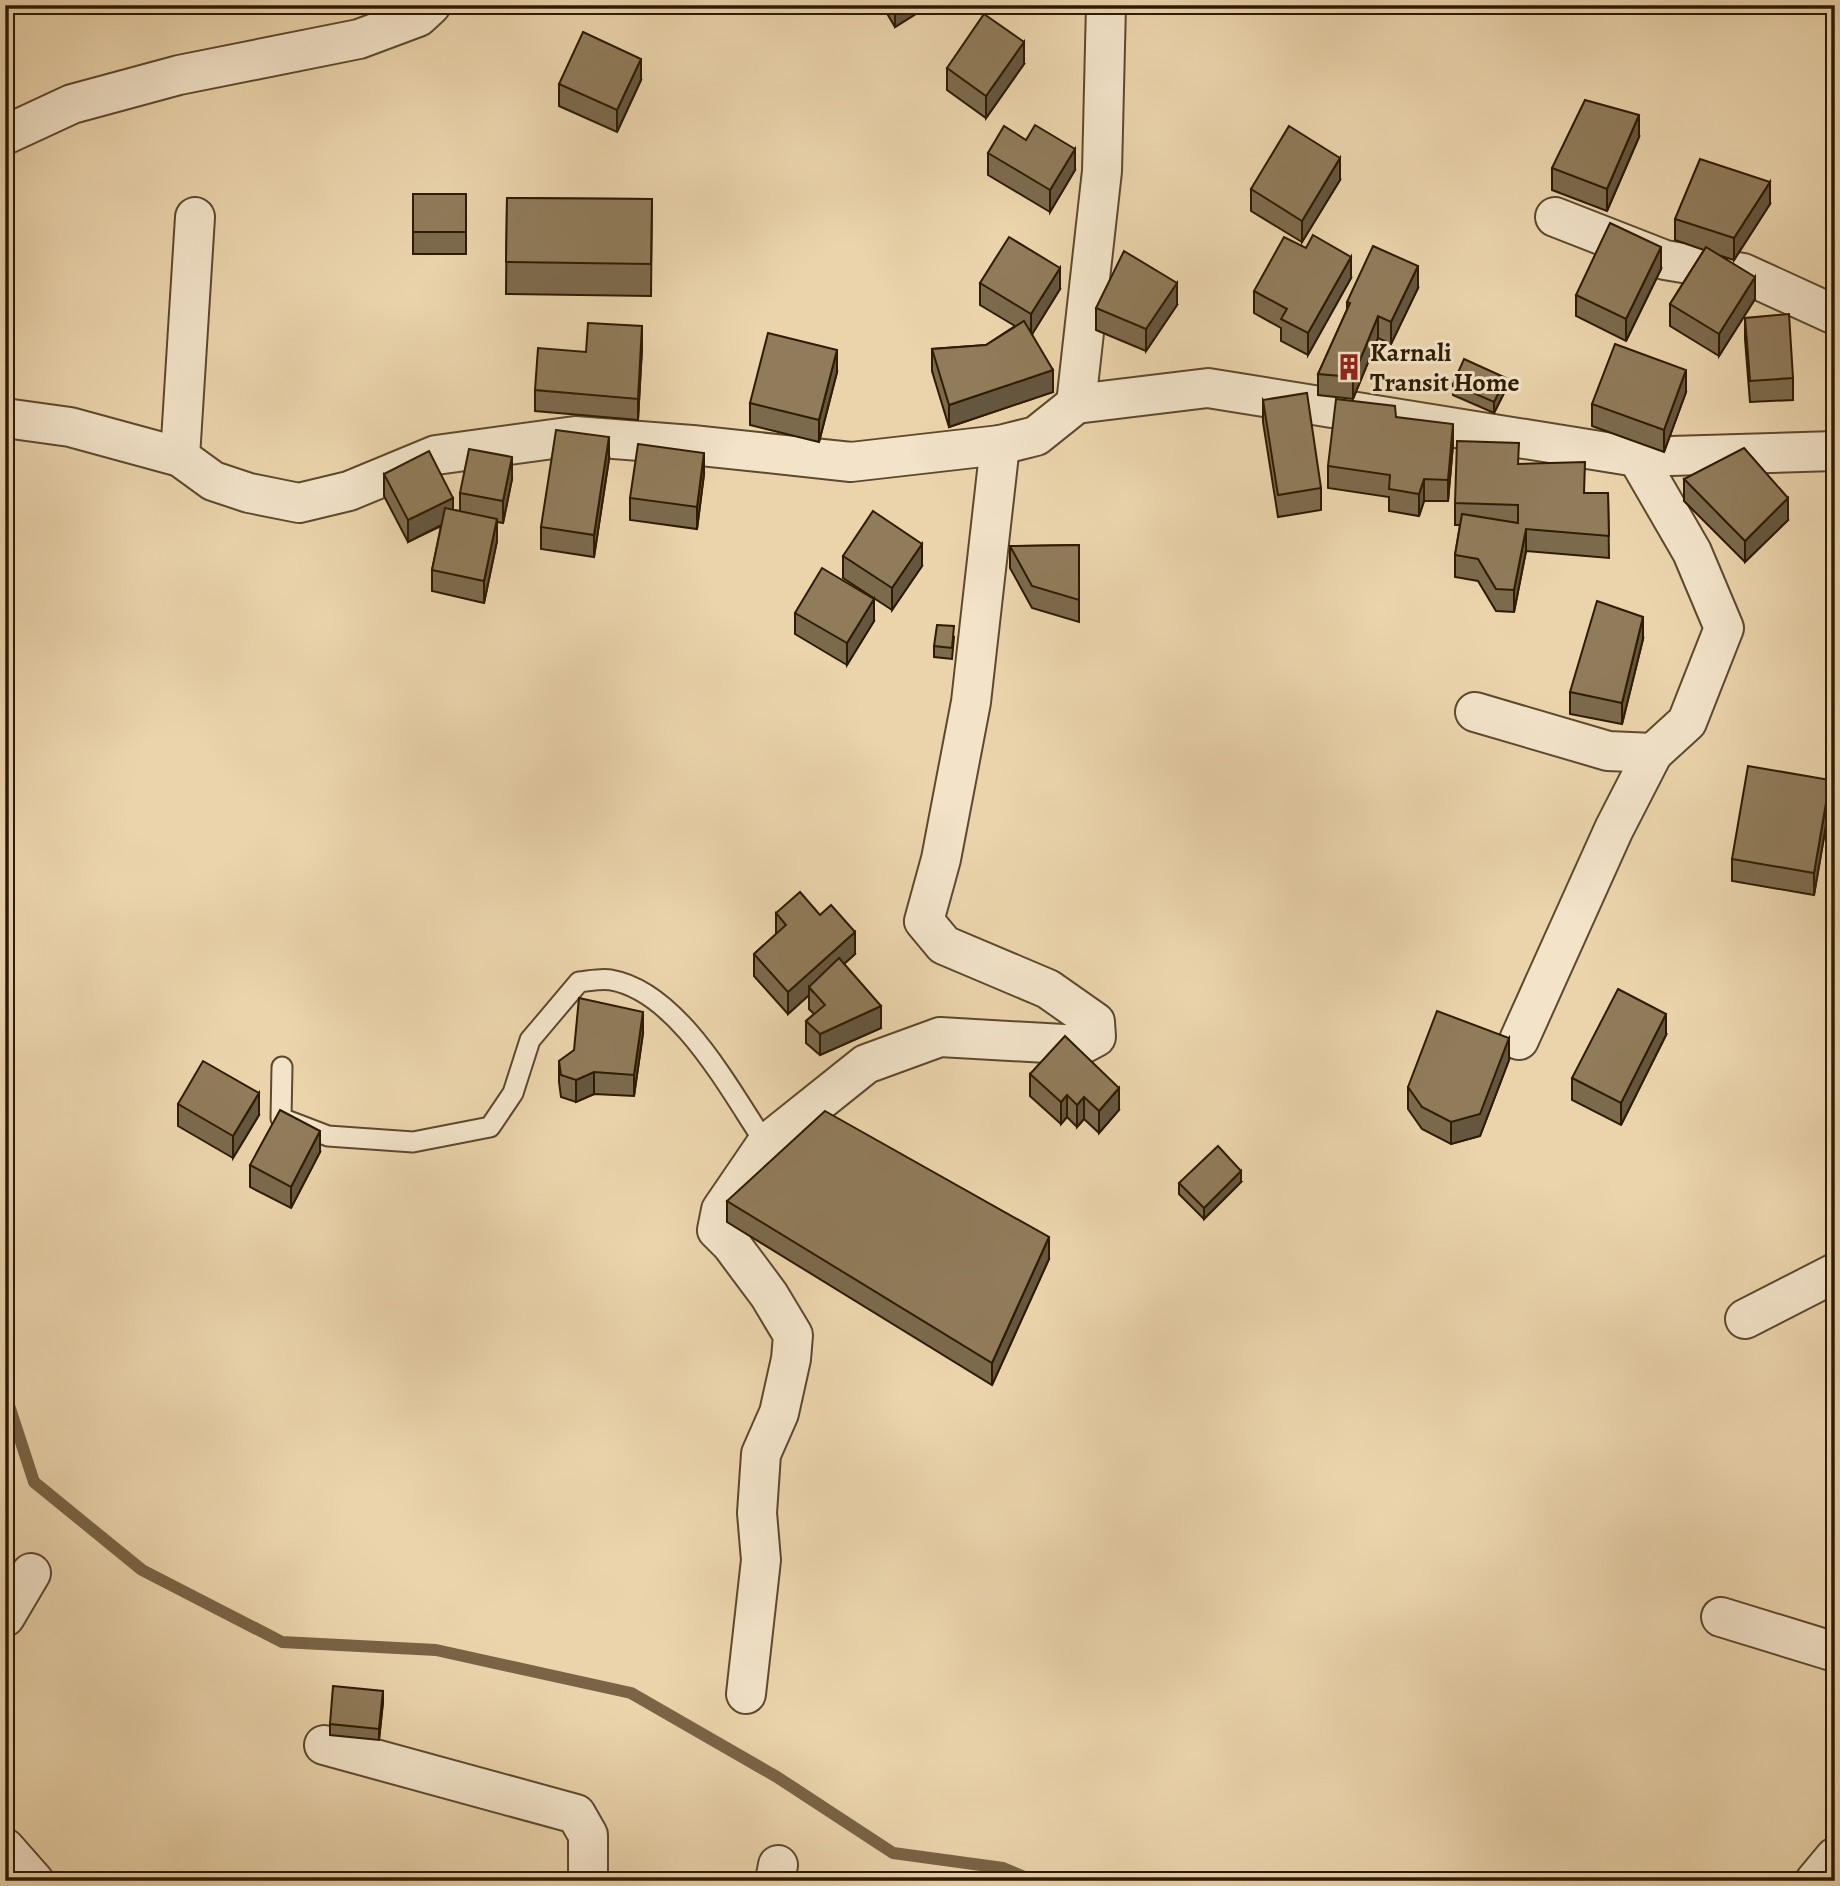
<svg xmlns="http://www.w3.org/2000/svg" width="1840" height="1886" viewBox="0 0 1840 1886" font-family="Alegreya,serif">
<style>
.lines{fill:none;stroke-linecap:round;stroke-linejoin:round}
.stream{stroke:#796445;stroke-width:12}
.service-casing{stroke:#5d492c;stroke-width:23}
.minor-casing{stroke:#5d492c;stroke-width:42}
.service{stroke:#f2e3c9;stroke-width:19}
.minor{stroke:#f2e3c9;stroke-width:38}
.wall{fill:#7c6a4d;stroke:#2e1b01;stroke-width:2}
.shaded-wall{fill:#65563f;stroke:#2e1b01;stroke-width:2}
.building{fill:#907b5a;stroke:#2e1b01;stroke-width:2}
.labels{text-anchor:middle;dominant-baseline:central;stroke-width:6;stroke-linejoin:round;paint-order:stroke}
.poi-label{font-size:26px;font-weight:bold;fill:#2e1b01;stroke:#f2e3c9;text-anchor:start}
</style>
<rect width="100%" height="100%" fill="#ebd4ac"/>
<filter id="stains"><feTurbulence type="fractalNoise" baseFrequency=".00286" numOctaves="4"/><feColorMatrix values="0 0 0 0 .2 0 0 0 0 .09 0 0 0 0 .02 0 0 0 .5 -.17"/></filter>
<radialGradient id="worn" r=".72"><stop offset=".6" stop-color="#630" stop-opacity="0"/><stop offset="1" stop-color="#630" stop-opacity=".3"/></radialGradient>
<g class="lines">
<path class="stream" d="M5,1393L34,1482L142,1570L282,1642L436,1650L631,1693L777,1777L893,1853L1003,1868L1034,1881"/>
<defs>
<path id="service" d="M282,1067L281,1118L328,1136L413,1142L490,1127L513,1093L530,1040L579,982C589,981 602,978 611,980C679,992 730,1091 766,1144"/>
<g id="minor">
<path d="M5,135L72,104L179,75L359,39L418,17L431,5"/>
<path d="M1555,217L1665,260L1743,273L1835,315"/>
<path d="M1076,404L1102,171L1106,5"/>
<path d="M5,418L70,427L180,457L213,481L249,493L299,503L349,491L436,455L575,436L692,445L851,462L1000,445L1036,436L1076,404L1208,388L1637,457L1835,451"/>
<path d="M180,457L195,217"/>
<path d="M1475,712L1608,751L1653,753L1687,722L1724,628L1692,552L1637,457"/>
<path d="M1519,1040L1614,829L1653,753"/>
<path d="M1745,1319L1835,1273"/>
<path d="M5,1617L31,1573"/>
<path d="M1721,1617L1835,1652"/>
<path d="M746,1694L761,1560L757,1513L761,1454L779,1413L791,1359L793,1335L769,1295L731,1244L717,1230L721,1210L766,1144L866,1064L940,1037L1081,1045L1096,1037L1095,1022L1048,989L944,945L924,921L941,859L971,702L1000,445"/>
<path d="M324,1745L576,1814L588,1835V1881"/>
<path d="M5,1848L34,1881"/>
<path d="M775,1881L778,1865"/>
<path d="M1815,1881L1835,1857"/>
</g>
</defs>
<use href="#service" class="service-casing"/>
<use href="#minor" class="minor-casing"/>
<use href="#service" class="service"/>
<use href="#minor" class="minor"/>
</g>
<g class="wall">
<path d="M882,5H930L895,27Z"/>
<path d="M1024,64L986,118L947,90V68Z"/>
<path d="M641,80L617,132L559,106V84Z"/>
<path d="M1639,137L1607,211L1552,190V168Z"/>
<path d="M988,153L1075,170L1050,212L988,175Z"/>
<path d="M1340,180L1302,242L1251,211V189Z"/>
<rect x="413" y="194" width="53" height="60"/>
<path d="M507,198L652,199L651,296L506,294Z"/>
<path d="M1770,204L1734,260L1718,255L1755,299L1719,356L1670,326V304L1704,250L1675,240V219Z"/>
<path d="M1661,269L1626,341L1576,316V295Z"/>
<path d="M1351,278L1308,355L1281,341V328L1254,313V291Z"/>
<path d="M980,283L1060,289L1032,334L1053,392L949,427L932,371V349L986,345L1015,326L980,305Z"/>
<path d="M1418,288L1391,344L1378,338L1353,399L1318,395V374L1347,310V302Z"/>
<path d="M1177,305L1146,351L1096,330V308Z"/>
<path d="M1745,318L1793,378V400L1750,402L1745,339Z"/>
<path d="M642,348L638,420L535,411V390L586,352Z"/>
<path d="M837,372L819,442L750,425V403Z"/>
<path d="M1453,384L1506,389L1494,413L1453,395Z"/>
<path d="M1686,392L1664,452L1592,426V404Z"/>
<path d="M1263,400L1321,488V510L1278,517L1263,422Z"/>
<path d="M1396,417L1453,445L1448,501H1424L1419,516L1389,511V497L1328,488V466Z"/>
<path d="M609,459L594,557L541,549V527Z"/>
<path d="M1519,464L1585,493H1608L1609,558L1526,551L1514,612L1496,611L1478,581L1455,577V555L1460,525H1455V503Z"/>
<path d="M384,474L453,510L460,511V493L512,479L503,523L497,522V541L484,603L432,591V570L441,526L408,542L384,496Z"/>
<path d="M704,474L697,529L630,520V498Z"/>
<path d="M1684,479L1788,520L1745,562L1684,501Z"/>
<path d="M1079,545V622L1032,608L1010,568V546Z"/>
<path d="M843,556L922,566L892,610L843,578Z"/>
<path d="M795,613L874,621L847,665L795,634Z"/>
<path d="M954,637L952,659L934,657V646Z"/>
<path d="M1643,639L1622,724L1570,714V692Z"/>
<path d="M1830,802L1814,895L1732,881V859Z"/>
<path d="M776,913L855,954L844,964L881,1028L820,1055L806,1043V1021L814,1014L809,1009V995L788,1014L754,976V954L776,934Z"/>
<path d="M643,1033L634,1096L594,1094L576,1102L561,1097L559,1082V1061Z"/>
<path d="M1666,1035L1621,1125L1572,1100V1078Z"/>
<path d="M1509,1060L1480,1136L1451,1144L1422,1129L1408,1109V1087Z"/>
<path d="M1030,1074L1119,1110L1099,1133L1084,1119L1077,1127L1067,1117L1061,1124L1030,1096Z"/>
<path d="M178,1104L259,1115L233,1158L178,1126Z"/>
<path d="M320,1152L291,1208L250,1187V1165Z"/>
<path d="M1241,1182L1204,1219L1179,1194V1183Z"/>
<path d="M727,1201L1049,1259L992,1385L727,1222Z"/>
<path d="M383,1702L379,1740L330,1735V1724Z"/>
</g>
<g class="shaded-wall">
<path d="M895,5H930L895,27Z"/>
<path d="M1024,42V64L986,118V96Z"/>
<path d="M641,59V80L617,132V110Z"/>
<path d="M1639,115V137L1607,211V189Z"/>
<path d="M1075,149V170L1050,212V190Z"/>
<path d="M1340,158V180L1302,242V221Z"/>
<path d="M1770,182V204L1734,260V238Z"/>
<path d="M1661,247V269L1626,341V319Z"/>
<path d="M1351,257V278L1308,355V333Z"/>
<path d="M1418,266V288L1391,344V322Z"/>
<path d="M1060,268V289L1031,336V314Z"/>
<path d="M1755,277V299L1719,356V334Z"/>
<path d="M1177,283V305L1146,351V329Z"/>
<path d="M1378,316V338L1353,399V377Z"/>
<path d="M642,326V348L638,420V399Z"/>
<path d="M837,350V372L819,442V420Z"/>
<path d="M1053,370V392L949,427V405Z"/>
<path d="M1686,370V392L1664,452V430Z"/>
<path d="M1506,378V389L1494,413V402Z"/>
<path d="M1453,424V445L1448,501V480Z"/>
<path d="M609,437V459L594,557V535Z"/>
<path d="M704,453V474L697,529V507Z"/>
<path d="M512,457V479L503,523V501Z"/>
<path d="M1424,479V501L1419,516V494Z"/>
<path d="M453,498V519L408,542V520Z"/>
<path d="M1788,498V520L1745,562V541Z"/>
<path d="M497,519V541L484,603V581Z"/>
<path d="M1526,529V551L1514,612V590Z"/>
<path d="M922,544V566L892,610V588Z"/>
<path d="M874,599V621L847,665V643Z"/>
<path d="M1643,617V639L1622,724V703Z"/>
<path d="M1830,780V802L1814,895V873Z"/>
<path d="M855,932V954L813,992L809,987V995L788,1014V992Z"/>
<path d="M881,1006V1028L820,1055V1034Z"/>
<path d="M643,1012V1033L634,1096V1075Z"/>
<path d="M1666,1014V1035L1621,1125V1103Z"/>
<path d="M1509,1038V1060L1480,1136L1451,1144V1122Z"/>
<path d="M594,1072V1094L576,1102V1080Z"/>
<path d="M1119,1088V1110L1099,1133V1111Z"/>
<path d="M259,1093V1115L233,1158V1136Z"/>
<path d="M1067,1095V1117L1061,1124V1102Z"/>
<path d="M1084,1097V1119L1077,1127V1105Z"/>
<path d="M320,1131V1152L291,1208V1187Z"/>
<path d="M1241,1171V1182L1204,1219V1208Z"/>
<path d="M1049,1237V1259L992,1385V1363Z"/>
<path d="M383,1691V1702L379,1740V1729Z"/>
</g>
<g class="building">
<path d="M984,14L1024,42L986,96L947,68Z"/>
<path d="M583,32L641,59L617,110L559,84Z"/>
<path d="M1585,100L1639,115L1607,189L1552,168Z"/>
<path d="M1035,125L1075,149L1050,190L988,153L1004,126L1026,140Z"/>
<path d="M1289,126L1340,158L1302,221L1251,189Z"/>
<path d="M1700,159L1770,182L1734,238L1675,219Z"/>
<rect x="413" y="194" width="53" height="38"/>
<path d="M507,198L652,199L651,264L506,262Z"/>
<path d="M1610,223L1661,247L1626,319L1576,295Z"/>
<path d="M1313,235L1351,257L1308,333L1281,319L1287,309L1254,291L1284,237L1306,248Z"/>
<path d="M1009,237L1060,268L1031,314L980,283Z"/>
<path d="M1373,246L1418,266L1391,322L1378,316L1353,377L1318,374L1350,303L1347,302Z"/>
<path d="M1706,247L1755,277L1719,334L1670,304Z"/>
<path d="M1124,251L1177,283L1146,329L1096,308Z"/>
<path d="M1789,314L1793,378L1750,381L1745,318Z"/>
<path d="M1024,321L1053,370L949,405L932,349L986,345Z"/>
<path d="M588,323L642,326L638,399L535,390L538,348L586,352Z"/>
<path d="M768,333L837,350L819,420L750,403Z"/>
<path d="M1615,344L1686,370L1664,430L1592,404Z"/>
<path d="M1464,359L1506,378L1494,402L1453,384Z"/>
<path d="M1307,393L1321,488L1278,495L1263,400Z"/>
<path d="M1336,399L1395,406L1396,417L1453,424L1448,480L1424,479L1419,494L1389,489L1390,475L1328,466Z"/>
<path d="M556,430L609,437L594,535L541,527Z"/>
<path d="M1457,441L1519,443L1518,464L1585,462L1584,493H1608L1609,536L1526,529L1514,590L1496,589L1478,559L1455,555L1462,514L1518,523V505L1455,503Z"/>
<path d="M638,444L704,453L697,507L630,498Z"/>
<path d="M1744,448L1788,498L1745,541L1684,479Z"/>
<path d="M469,449L512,457L503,501L460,493Z"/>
<path d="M429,451L453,498L408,520L384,474Z"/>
<path d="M445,508L497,519L484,581L432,570Z"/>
<path d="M873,511L922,544L892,588L843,556Z"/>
<path d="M1079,545V600L1032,586L1010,546Z"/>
<path d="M822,568L874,599L847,643L795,613Z"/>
<path d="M1597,601L1643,617L1622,703L1570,692Z"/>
<path d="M937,625L954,626L952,648L934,646Z"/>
<path d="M1748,766L1830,780L1814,873L1732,859Z"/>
<path d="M800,892L820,915L831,905L855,932L788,992L754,954L786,925L776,913Z"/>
<path d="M839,958L881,1006L820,1034L806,1021L825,1005L809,987Z"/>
<path d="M1618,989L1666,1014L1621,1103L1572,1078Z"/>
<path d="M579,998L643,1012L634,1075L594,1072L576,1080L561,1075L559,1061L574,1050Z"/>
<path d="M1437,1011L1509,1038L1480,1114L1451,1122L1422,1107L1408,1087Z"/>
<path d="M1065,1036L1119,1088L1099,1111L1084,1097L1077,1105L1067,1095L1061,1102L1030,1074Z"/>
<path d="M203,1061L259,1093L233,1136L178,1104Z"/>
<path d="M280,1110L320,1131L291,1187L250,1165Z"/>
<path d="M825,1111L1049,1237L992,1363L727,1201Z"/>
<path d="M1218,1146L1241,1171L1204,1208L1179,1183Z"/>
<path d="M333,1686L383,1691L379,1729L330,1724Z"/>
</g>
<defs>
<symbol id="building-bare" viewBox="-9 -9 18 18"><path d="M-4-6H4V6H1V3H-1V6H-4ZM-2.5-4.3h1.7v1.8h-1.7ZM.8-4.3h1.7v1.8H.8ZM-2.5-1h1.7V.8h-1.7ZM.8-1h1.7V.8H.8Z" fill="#8f2418" stroke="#f2e3c9" stroke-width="2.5" paint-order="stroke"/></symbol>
</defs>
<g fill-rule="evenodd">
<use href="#building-bare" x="1330" y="348" width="38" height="38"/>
</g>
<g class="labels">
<g class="poi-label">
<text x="1370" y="352">Karnali<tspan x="1370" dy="30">Transit Home</tspan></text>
</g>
</g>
<rect width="1840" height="1886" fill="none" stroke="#ebd4ac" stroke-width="28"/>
<rect x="7" y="7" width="1826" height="1872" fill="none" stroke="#2e1b01" stroke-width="3.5"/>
<rect x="14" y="14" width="1812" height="1858" fill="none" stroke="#2e1b01" stroke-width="2"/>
<rect width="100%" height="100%" filter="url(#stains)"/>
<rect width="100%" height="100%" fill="url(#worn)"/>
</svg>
